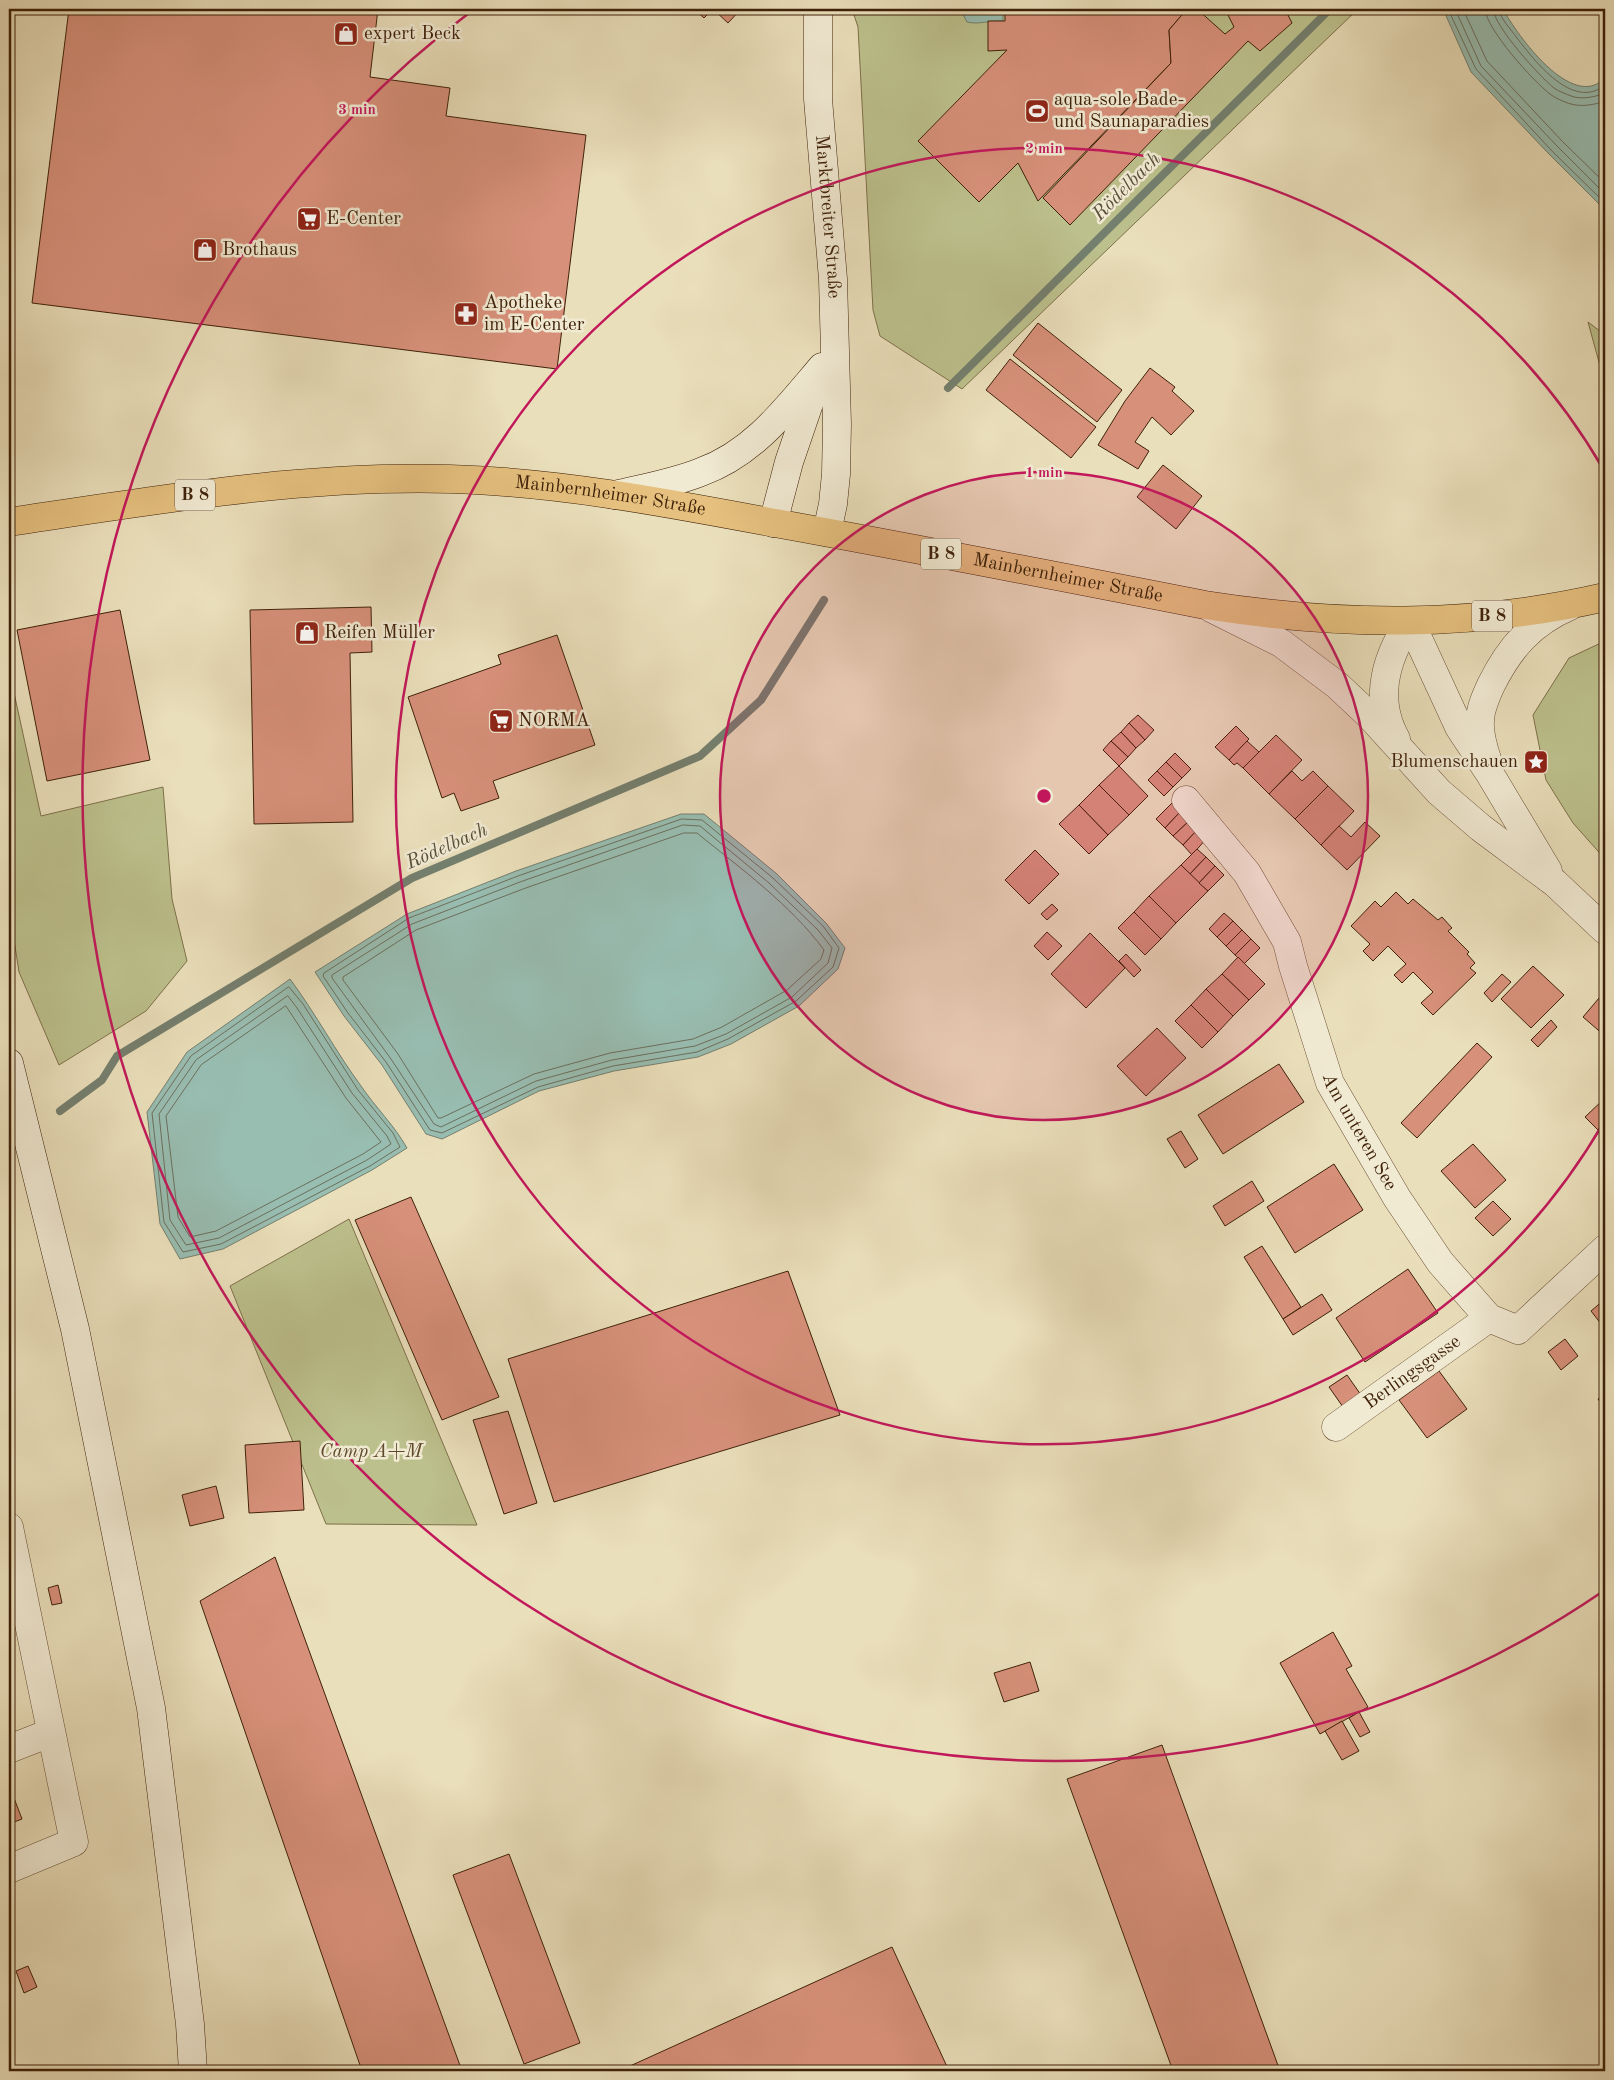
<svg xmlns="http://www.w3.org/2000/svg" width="1614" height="2080" viewBox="0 0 1614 2080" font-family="'Old Standard TT',serif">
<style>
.green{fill:#bcc08c;stroke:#7e704a}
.water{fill:#98bdb1;stroke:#747f6e}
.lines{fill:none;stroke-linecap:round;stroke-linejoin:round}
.shore{stroke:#6c6f5d;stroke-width:1}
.stream{stroke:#747f6e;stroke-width:8}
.building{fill:#d7907a;stroke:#3f2109}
.minor-casing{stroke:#6a5036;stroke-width:29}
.secondary-casing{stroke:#3f2109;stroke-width:29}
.primary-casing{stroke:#3f2109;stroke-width:29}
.minor{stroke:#f1ead3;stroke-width:28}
.secondary{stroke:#f1ead3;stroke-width:28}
.primary{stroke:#e5c07e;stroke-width:28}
.ring{fill:none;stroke:#c2185b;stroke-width:2.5}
.labels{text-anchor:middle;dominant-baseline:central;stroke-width:5;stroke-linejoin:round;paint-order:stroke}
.shield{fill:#f1ead3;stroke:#745d46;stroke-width:1}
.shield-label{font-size:18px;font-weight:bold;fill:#3f2109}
.poi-label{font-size:19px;fill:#3f2109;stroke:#f1ead3;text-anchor:start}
.street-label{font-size:19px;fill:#3f2109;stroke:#f1ead3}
.park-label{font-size:19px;font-style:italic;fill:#5e492a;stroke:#f1ead3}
.water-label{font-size:20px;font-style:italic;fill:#5a503b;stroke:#f1ead3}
.centre{fill:#c2185b;stroke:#f1ead3;stroke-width:2.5}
.ring-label{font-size:15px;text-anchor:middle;font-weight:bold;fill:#c2185b;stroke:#f1ead3;stroke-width:5;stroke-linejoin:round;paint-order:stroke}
</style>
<rect width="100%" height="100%" fill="#eadfbb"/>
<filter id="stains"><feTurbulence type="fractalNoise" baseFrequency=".004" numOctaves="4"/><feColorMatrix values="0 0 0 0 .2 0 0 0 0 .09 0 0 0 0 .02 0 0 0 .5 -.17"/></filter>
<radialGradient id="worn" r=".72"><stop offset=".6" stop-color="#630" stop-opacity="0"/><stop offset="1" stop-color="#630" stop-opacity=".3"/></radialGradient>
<g class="green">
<path d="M852,9H1358L962,389L880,336L873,310L858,27Z"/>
<path d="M1588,322L1605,335V384Z"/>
<path d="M1605,641V859L1573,823L1546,780L1533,715L1569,658Z"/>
<path d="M9,670L41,816L163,787L172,899L187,961L146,1011L59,1065L19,972L9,908Z"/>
<path d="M349,1219L477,1525L326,1524L230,1286Z"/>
</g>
<g class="water">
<path d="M963,9H1003V21C990,20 979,25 967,22L961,11L963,10Z"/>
<path d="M1443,9H1503C1517,35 1572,112 1605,78V210L1549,154L1471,72Z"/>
<path d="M681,814H704L777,874L826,923L845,948L838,969L799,1006L731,1044L698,1057L614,1071L539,1091L442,1139L426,1134L382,1065L344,1016L315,972L407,914L516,871Z"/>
<path d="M290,979C316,1014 336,1052 361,1086C376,1108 394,1125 407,1148L372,1170L223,1249L180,1259L160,1224L147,1112L187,1052Z"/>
</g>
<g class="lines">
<g class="shore">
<path d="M1448,9L1476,69L1552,151L1605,203"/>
<path d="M1455,9L1481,66L1557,146L1605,194"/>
<path d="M1463,9L1487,61L1562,141L1605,183"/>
<path d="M1485,9C1486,29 1533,81 1550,94C1555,98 1564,102 1571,104C1582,107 1594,105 1605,101"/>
<path d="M1493,9C1494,26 1539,76 1554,88C1558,91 1566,94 1571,96C1582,100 1595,97 1605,93"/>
<path d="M1499,9C1500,19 1511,29 1517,38C1534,60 1573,112 1605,85"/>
<path d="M682,819L702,820L773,878L823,926L839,948L833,967L796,1001L728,1039L697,1052L613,1066L538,1087L442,1133L430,1130L386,1062L348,1013L323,976L324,973L409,918L518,876Z"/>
<path d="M683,825L700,826L769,883L818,930L832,948L828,963L792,997L726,1034L695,1046L612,1060L536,1081L441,1127L434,1124L391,1059L332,978V975L412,924L520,882Z"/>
<path d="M684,833H697C740,868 791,905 824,950L821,959L787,990L722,1027L693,1039L610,1053L534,1074L441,1118H438L398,1054L343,980V977L416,930L523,889Z"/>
<path d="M289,987L303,1004L358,1090L393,1133L400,1147L370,1166L221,1244L183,1252L164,1222L152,1113L191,1056Z"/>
<path d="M288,996L297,1008L352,1093L387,1136L391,1144L367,1160L219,1238L186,1245L170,1220L159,1114L196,1060Z"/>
<path d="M286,1006L346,1098L381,1142L363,1154L216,1231L190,1237L178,1217L166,1116L201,1065Z"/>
</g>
<g class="stream">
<path d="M948,388L1330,9"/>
<path d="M60,1111L102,1080L117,1056L412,878L700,756L761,700L824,600"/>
</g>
</g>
<g class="building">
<path d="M69,9H378L370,77L450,88L446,116L586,135L557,369L32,303Z"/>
<path d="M694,9H713L704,18Z"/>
<path d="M713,9H741L728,23Z"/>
<path d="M1005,9H1187L1169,30L1171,63L1038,201L1018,163L979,202L918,141L1007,50L988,51V21H1005Z"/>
<path d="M1187,9H1197L1225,34L1234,27L1225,9H1285L1292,23L1260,51L1248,41L1070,225L1043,198L1171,63L1169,30Z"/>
<path d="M1038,323L1122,390L1097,422L1013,355Z"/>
<path d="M1010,359L1096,427L1071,458L986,390Z"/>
<path d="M1150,368L1175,387L1172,391L1194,411L1171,435L1152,417L1135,442L1149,451L1138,469L1098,445L1125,401Z"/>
<path d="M1163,465L1202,496L1176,529L1137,497Z"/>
<path d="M371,607L372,652L350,653L353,822L254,824L250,610Z"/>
<path d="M120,610L150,760L47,781L17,630Z"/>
<path d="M557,635L595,745L493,781L499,798L461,811L454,793L442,798L408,697L501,664L498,655Z"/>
<path d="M1138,715L1154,730L1145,740L1129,723Z"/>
<path d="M1129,723L1145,740L1136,748L1121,732Z"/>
<path d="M1236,726L1249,739L1229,760L1215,747Z"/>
<path d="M1121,732L1136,748L1128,757L1111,741Z"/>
<path d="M1276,735L1302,760L1269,794L1243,768Z"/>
<path d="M1111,741L1128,757L1119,766L1103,750Z"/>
<path d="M1247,741L1259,752L1243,768L1237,763L1234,765L1229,760Z"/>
<path d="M1175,753L1191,769L1182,778L1166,762Z"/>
<path d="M1166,762L1182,778L1173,787L1157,771Z"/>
<path d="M1119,766L1148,796L1129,815L1099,785Z"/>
<path d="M1157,771L1173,787L1164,796L1148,780Z"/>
<path d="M1292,771L1302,781L1313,771L1328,786L1295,819L1269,794Z"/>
<path d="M1099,785L1129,815L1108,835L1079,805Z"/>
<path d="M1328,786L1354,811L1321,845L1295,819Z"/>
<path d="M1172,803L1180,812L1165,828L1156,819Z"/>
<path d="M1079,805L1108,835L1089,854L1059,824Z"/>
<path d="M1180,812L1189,821L1173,836L1165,828Z"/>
<path d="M1189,821L1198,829L1183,845L1173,836Z"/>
<path d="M1365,822L1380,836L1347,870L1321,845L1339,826L1351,837Z"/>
<path d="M1198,829L1207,838L1192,855L1183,845Z"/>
<path d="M1197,849L1206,857L1190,874L1181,865Z"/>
<path d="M1035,850L1059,874L1029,904L1005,880Z"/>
<path d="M1206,857L1215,866L1199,883L1190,874Z"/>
<path d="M1181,865L1208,891L1176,923L1149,896Z"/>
<path d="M1215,866L1224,875L1208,891L1199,883Z"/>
<path d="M1396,892L1408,904L1413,899L1438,920L1442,917L1452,928L1448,931L1469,952L1467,954L1475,963L1470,968L1476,973L1433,1015L1421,1003L1433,992L1413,972L1402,983L1394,975L1406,964L1388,946L1373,961L1363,951L1370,944L1351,926L1375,901L1381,907Z"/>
<path d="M1149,896L1176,923L1161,939L1134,912Z"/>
<path d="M1052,904L1058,910L1047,920L1041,914Z"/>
<path d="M1134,912L1161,939L1145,955L1118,928Z"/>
<path d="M1224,913L1233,921L1217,937L1209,929Z"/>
<path d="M1233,921L1242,930L1226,946L1217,937Z"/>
<path d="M1242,930L1251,939L1235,955L1226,946Z"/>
<path d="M1047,932L1062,946L1048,960L1034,946Z"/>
<path d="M1090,933L1125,968L1086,1008L1051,974Z"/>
<path d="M1251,939L1260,948L1244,964L1235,955Z"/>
<path d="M1126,954L1141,970L1134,977L1119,961Z"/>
<path d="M1238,957L1265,984L1249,1000L1222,974Z"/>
<path d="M1533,966L1564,995L1531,1028L1501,999Z"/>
<path d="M1222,974L1249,1000L1233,1016L1206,989Z"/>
<path d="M1502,974L1511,982L1492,1002L1484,993Z"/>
<path d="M1206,989L1233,1016L1218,1032L1191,1005Z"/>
<path d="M1605,991V1036L1583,1017Z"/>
<path d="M1191,1005L1218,1032L1202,1048L1175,1021Z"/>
<path d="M1551,1020L1557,1027L1538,1047L1531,1040Z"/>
<path d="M1157,1028L1186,1058L1146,1096L1117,1066Z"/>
<path d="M1477,1043L1492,1057L1417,1138L1401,1123Z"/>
<path d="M1279,1064L1304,1102L1223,1154L1198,1115Z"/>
<path d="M1605,1098V1123L1598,1130L1585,1117Z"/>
<path d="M1181,1131L1198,1159L1185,1168L1167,1139Z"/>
<path d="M1473,1144L1506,1180L1475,1208L1441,1171Z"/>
<path d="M1334,1164L1363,1210L1295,1253L1267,1207Z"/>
<path d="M1252,1181L1264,1201L1225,1226L1213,1206Z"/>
<path d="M411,1197L499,1397L442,1420L355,1220Z"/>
<path d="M1493,1201L1511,1219L1493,1236L1475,1218Z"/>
<path d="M1262,1246L1301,1307L1283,1319L1244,1257Z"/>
<path d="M1408,1269L1438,1313L1365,1362L1336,1318Z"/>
<path d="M788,1271L840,1415L554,1502L508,1359Z"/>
<path d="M1322,1294L1332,1310L1293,1335L1283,1319Z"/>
<path d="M1605,1299V1329L1591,1311Z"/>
<path d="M1565,1339L1578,1356L1561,1370L1548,1352Z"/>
<path d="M1439,1371L1467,1409L1427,1438L1399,1400Z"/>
<path d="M1347,1375L1361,1395L1343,1407L1329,1387Z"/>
<path d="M1605,1394V1409L1598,1399Z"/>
<path d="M508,1411L537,1503L504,1514L473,1420Z"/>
<path d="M300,1441L304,1510L249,1513L245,1445Z"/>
<path d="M216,1486L224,1518L190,1526L182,1495Z"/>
<path d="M275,1557L462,2071H362L200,1601Z"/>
<path d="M58,1585L62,1603L52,1605L48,1588Z"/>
<path d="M1333,1632L1352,1666L1346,1669L1368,1707L1320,1734L1280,1663Z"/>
<path d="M1030,1662L1039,1691L1004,1702L994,1673Z"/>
<path d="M1359,1712L1370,1732L1360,1737L1349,1718Z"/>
<path d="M1342,1721L1359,1751L1342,1760L1325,1731Z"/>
<path d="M1162,1745L1280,2071H1173L1067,1779Z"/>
<path d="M9,1785L22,1819L9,1824Z"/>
<path d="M509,1854L580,2043L524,2064L453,1875Z"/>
<path d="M892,1947L949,2071H619Z"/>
<path d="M28,1966L37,1987L24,1993L16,1971Z"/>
</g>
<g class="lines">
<defs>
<g id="minor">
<path d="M1211,608L1281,643L1337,685L1371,717L1439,792L1481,828L1555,883L1605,930"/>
<path d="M1410,621L1459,727L1490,774L1548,871"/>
<path d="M1396,739C1373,698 1386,657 1410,621"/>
<path d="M1487,759C1483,747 1479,734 1480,721C1480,709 1486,696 1491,685C1510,647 1531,623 1570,606"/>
<path id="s1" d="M1186,800L1247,873L1287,942L1293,966L1330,1083L1397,1198L1440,1262L1489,1318L1518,1330L1605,1249"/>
<path id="s2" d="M1336,1427L1489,1318"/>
<path d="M9,1527L74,1842L9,1869"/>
<path d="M9,1749L50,1733"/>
</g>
<g id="secondary">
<path id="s3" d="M818,9V99L833,279L837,424L836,474L833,504L827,532"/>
<path d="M615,495C644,488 674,483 701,472C754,453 787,408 822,367"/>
<path d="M773,523L789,462L816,383"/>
<path d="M9,1063L75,1329L151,1708L190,2024L193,2071"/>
</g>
<g id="primary">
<path id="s4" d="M9,522C155,500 302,475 450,479C559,482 668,503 775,523C919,549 1062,577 1205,605C1340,626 1471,628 1605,597"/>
</g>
</defs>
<use href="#minor" class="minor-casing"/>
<use href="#secondary" class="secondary-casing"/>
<use href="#primary" class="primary-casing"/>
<use href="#minor" class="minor"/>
<use href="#secondary" class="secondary"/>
<use href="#primary" class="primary"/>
</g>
<circle cx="1044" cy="796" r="324" fill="#c2185b" fill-opacity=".12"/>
<g class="ring">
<circle cx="1044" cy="796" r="324"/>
<path d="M1605 1120A648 648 0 1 1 1605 472"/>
<path d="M1602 1592A972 972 0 0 1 473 10"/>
</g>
<defs>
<symbol id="shop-square" viewBox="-11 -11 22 22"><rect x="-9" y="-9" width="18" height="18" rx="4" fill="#8f2418" stroke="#f1ead3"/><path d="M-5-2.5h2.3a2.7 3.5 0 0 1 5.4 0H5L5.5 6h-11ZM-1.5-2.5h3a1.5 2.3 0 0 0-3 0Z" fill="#fff"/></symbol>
<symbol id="stadium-square" viewBox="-11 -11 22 22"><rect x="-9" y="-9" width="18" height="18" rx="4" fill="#8f2418" stroke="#f1ead3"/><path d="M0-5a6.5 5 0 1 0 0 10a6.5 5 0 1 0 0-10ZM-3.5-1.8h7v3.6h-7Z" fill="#fff"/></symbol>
<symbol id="supermarket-square" viewBox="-11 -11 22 22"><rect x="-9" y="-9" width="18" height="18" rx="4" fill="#8f2418" stroke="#f1ead3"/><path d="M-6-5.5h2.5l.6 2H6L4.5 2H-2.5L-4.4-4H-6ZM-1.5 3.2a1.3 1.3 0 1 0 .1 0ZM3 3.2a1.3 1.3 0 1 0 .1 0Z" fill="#fff"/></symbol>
<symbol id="pharmacy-square" viewBox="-11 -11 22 22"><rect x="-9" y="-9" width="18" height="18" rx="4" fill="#8f2418" stroke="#f1ead3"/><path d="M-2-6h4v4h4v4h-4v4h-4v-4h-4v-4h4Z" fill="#fff"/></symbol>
<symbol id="sight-square" viewBox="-11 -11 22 22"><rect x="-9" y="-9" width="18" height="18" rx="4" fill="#8f2418" stroke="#f1ead3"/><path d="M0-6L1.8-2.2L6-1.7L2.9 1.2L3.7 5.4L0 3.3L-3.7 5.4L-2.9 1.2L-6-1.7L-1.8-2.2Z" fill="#fff"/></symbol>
</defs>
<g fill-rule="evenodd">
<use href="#shop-square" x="332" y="20" width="28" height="28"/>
<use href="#stadium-square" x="1023" y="97" width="28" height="28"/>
<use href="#supermarket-square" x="295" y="205" width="28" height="28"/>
<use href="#shop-square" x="191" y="236" width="28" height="28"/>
<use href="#pharmacy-square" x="452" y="300" width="28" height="28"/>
<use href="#shop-square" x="293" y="619" width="28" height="28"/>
<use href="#supermarket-square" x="487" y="707" width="28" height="28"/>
<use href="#sight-square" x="1522" y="748" width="28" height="28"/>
</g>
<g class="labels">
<g class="shield">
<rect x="175" y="479.5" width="40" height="31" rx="4"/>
<rect x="921" y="538.5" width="40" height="31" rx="4"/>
<rect x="1472" y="600.5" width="40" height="31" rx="4"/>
</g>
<g class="shield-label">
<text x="195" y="495">B 8</text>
<text x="941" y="554">B 8</text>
<text x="1492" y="616">B 8</text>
</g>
<g class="poi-label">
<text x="364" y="34">expert Beck</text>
<text x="1054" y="100">aqua-sole Bade-<tspan x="1054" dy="22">und Saunaparadies</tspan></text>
<text x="326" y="219">E-Center</text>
<text x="222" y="250">Brothaus</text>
<text x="484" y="303">Apotheke<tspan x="484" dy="22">im E-Center</tspan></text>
<text x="324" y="633">Reifen Müller</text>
<text x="518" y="721">NORMA</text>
<text x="1518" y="762" text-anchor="end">Blumenschauen</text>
</g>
<g class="street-label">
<text stroke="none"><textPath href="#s3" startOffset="208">Marktbreiter Straße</textPath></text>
<text stroke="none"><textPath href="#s4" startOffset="605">Mainbernheimer Straße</textPath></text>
<text stroke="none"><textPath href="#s4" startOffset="1070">Mainbernheimer Straße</textPath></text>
<text stroke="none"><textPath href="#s1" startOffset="379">Am unteren See</textPath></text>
<text stroke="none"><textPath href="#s2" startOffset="94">Berlingsgasse</textPath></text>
</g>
<g class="park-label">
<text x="371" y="1452">Camp A+M</text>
</g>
<g class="water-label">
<text transform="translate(1127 187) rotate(-45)">Rödelbach</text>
<text transform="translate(447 847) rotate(-24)">Rödelbach</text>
</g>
</g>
<circle cx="1044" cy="796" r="8" class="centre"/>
<g class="ring-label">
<text x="357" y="114">3 min</text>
<text x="1044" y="153">2 min</text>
<text x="1044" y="477">1 min</text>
</g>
<rect width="1614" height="2080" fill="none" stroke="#eadfbb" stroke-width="30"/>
<rect x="10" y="10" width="1594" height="2060" fill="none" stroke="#3f2109" stroke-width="2.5"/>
<rect x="15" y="15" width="1584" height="2050" fill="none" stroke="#3f2109"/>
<rect width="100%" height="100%" filter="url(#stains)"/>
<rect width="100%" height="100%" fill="url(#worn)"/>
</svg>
